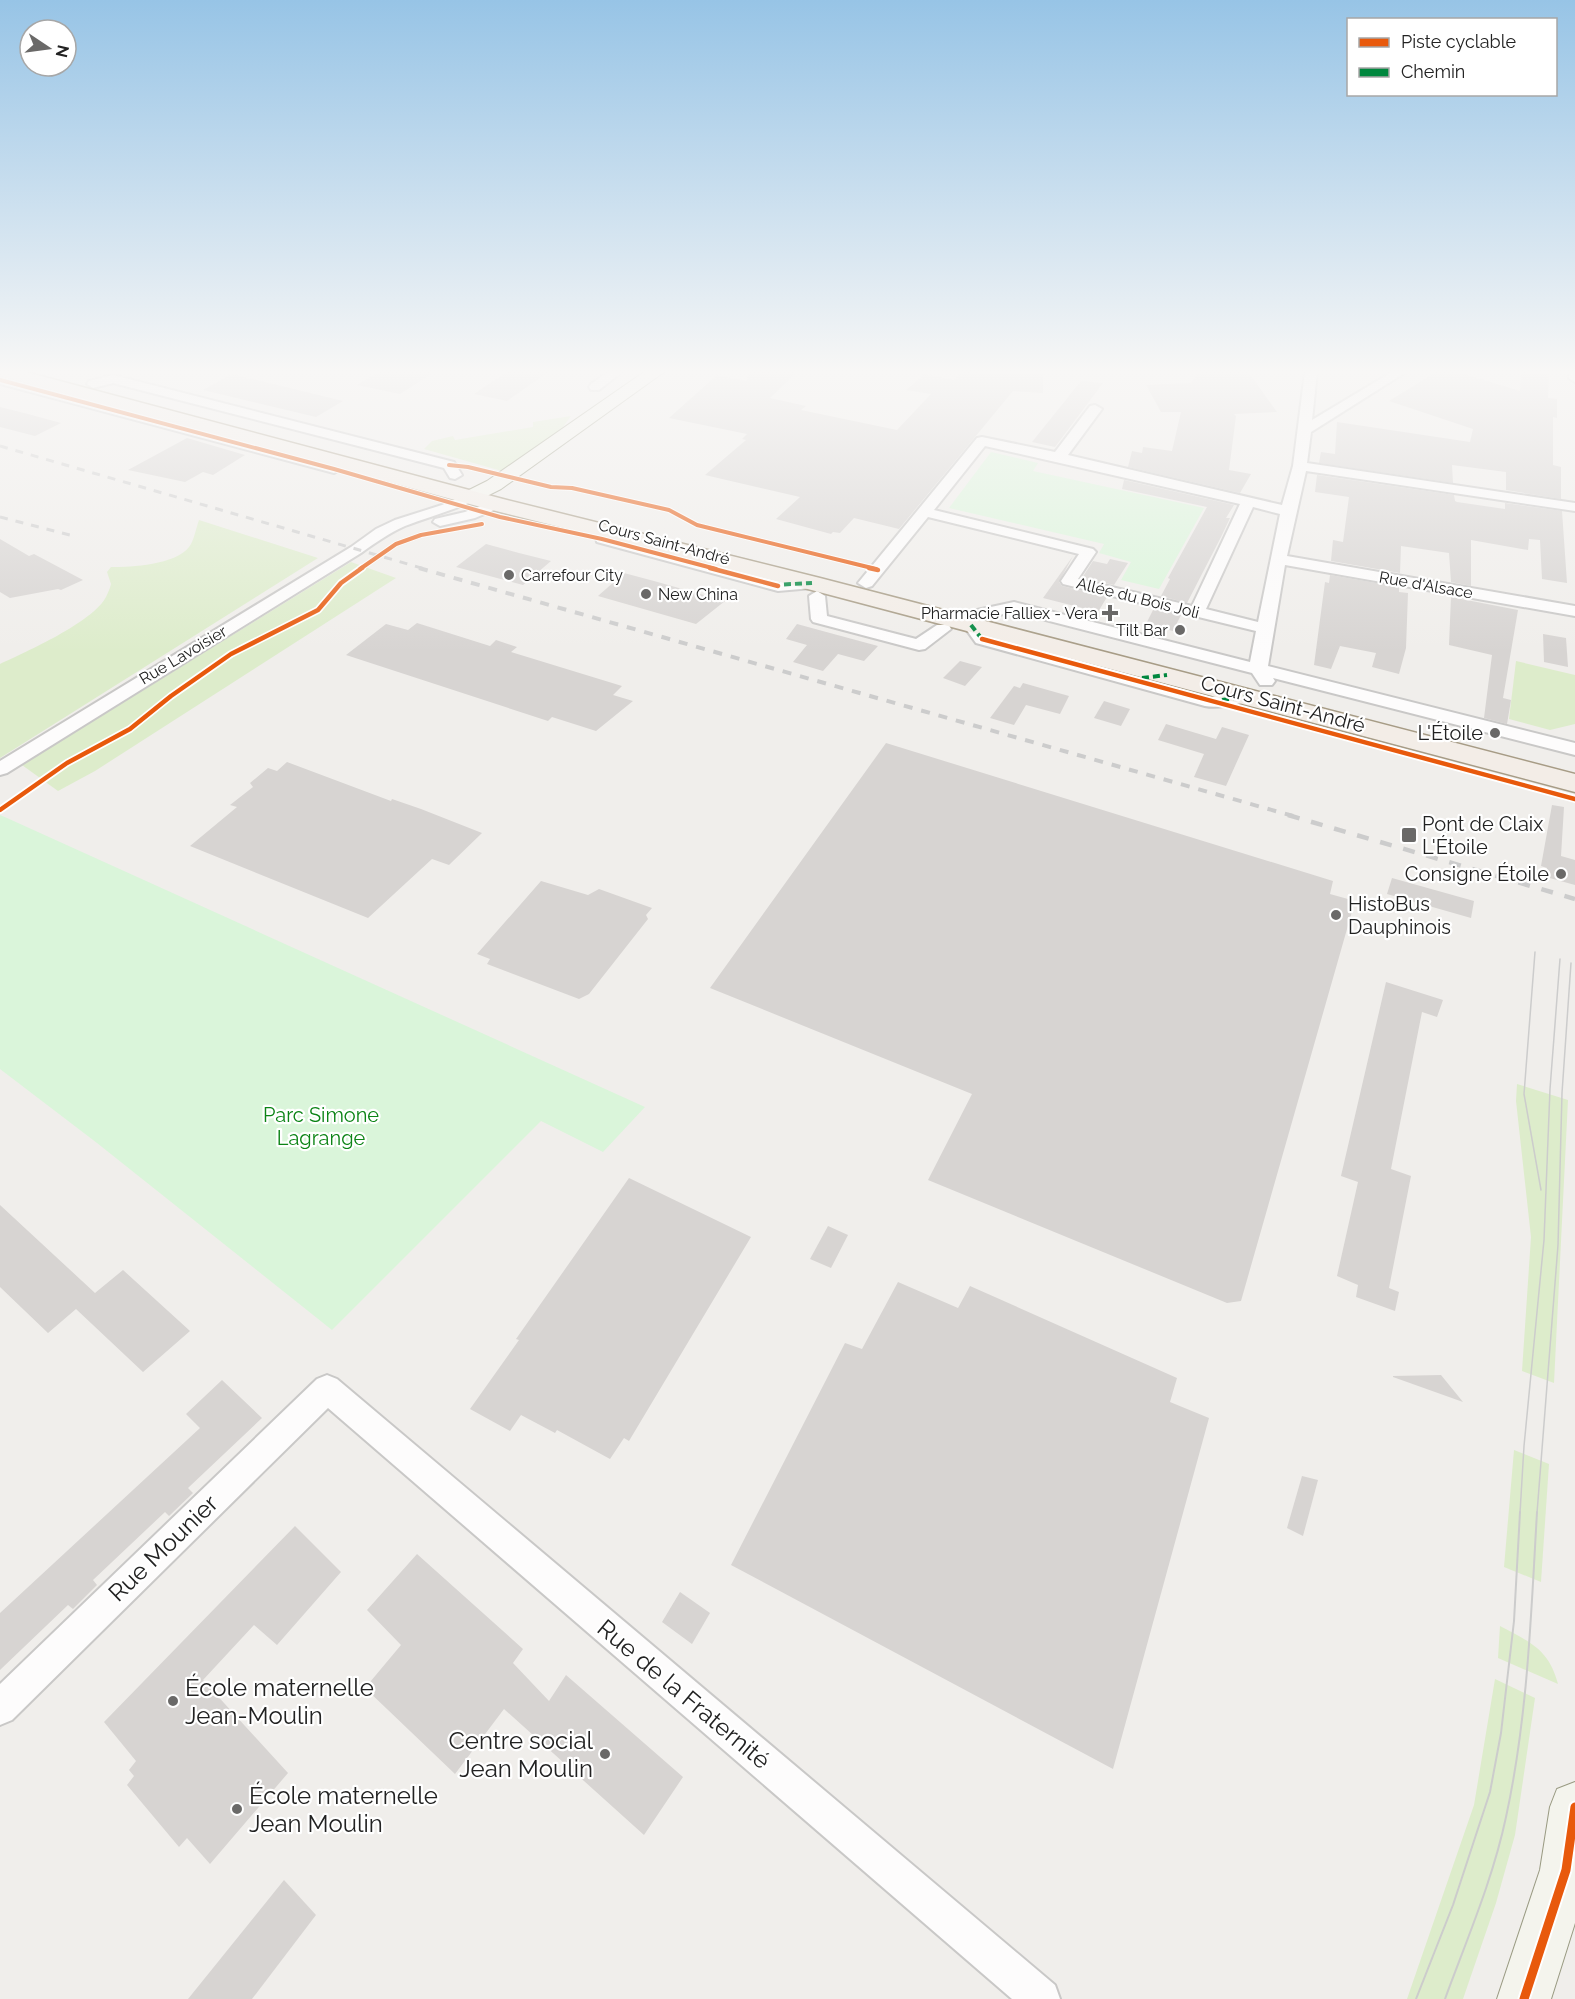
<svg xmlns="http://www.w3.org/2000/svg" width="1575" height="1999" viewBox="0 0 1575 1999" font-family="Raleway,sans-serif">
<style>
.grass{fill:#ddeccb}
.park{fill:#daf5da}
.building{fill:#d7d4d2}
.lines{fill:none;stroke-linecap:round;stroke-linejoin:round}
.minor-casing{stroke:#c9c8c7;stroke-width:4}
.secondary-casing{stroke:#999a82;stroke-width:2}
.primary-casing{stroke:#a79c86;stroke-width:3}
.minor{fill:#fdfcfc;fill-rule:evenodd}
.secondary{fill:#f4f4ed;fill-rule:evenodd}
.primary{fill:#f3ede7;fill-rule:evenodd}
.tram-far1{stroke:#ccc;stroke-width:1.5}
.tram{stroke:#ccc;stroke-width:2}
.rail-far2{stroke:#ccc;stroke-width:3;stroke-dasharray:8 8;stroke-linecap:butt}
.rail-far1{stroke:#ccc;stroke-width:4;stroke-dasharray:9 9;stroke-linecap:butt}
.rail{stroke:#ccc;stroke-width:4.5;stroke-dasharray:12 12;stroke-linecap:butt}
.quiet{stroke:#00873e;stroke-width:4;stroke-dasharray:7 4;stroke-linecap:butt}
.cycleway-far2-casing{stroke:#fff;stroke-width:6}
.cycleway-far1-casing{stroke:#fff;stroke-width:8}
.cycleway-casing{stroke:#fff;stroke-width:13}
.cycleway-far2{stroke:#e8590c;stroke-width:4}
.cycleway-far1{stroke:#e8590c;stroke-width:4.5}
.cycleway{stroke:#e8590c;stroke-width:9}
.poi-dot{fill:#6a6968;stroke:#fff;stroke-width:2}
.labels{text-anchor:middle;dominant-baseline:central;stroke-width:4.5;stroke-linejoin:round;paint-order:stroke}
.far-street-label{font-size:16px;fill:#222;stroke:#fff}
.far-poi-label{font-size:16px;fill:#222;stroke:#fff;text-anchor:start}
.street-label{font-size:20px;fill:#222;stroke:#fff}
.poi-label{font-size:20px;fill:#222;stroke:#fff;text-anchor:end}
.park-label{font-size:20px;fill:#0c8416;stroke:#fff}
.near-street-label{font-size:24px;fill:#222;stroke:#fff}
.near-poi-label{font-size:24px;fill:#222;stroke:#fff;text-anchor:start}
</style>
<rect width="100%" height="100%" fill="#f0eeeb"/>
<g class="grass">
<path d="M571,416L560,431L502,471L424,449L432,441L453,436L455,440L533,427V422Z"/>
<path d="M199,520L318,558L0,758V664C26,652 93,622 106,597C108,593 110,588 111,584L107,572L111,567C132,567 175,565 189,547C194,541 196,528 199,520Z"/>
<path d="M351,562L396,578L95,771L58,791L22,765Z"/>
<path d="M1516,661L1575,675V724L1550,730L1509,719Z"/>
<path d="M1517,1084L1568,1100L1554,1383L1522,1371L1531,1237L1516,1101Z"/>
<path d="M1514,1450L1549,1464L1541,1582L1504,1567Z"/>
<path d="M1500,1626C1530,1642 1549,1649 1558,1684L1498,1658Z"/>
<path d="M1495,1679L1535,1698L1515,1835L1496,1903L1463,1999H1407L1474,1805Z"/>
</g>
<g class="park">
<path d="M991,452L1038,463L1033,471L1204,508L1159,589L1121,580L1131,562L1099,553L1104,544L949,508Z"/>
<path d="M0,815L7,818L645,1107L603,1152L541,1121L332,1330L97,1143L0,1069Z"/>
</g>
<g class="building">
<path d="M378,372H434L400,394L357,385Z"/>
<path d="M506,372H548L507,401L474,394Z"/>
<path d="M748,372H797L770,398L806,406L801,410L897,430L931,394L906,390L925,374L954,380L961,372L1043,373V393L1013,391L899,529L854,518L840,533L833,532L831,534L776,519L800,497L705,475L746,440L742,439L747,434L669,418L717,375L747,381Z"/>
<path d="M1199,372H1248L1277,412L1234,414L1236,416L1229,470L1251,474L1240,493L1128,467L1132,451L1142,453L1143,447L1172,451L1181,412H1161L1146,385L1191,383Z"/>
<path d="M1436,372H1458L1520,391L1521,372L1549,374L1548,398L1557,399V418L1553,417V465L1561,467V499L1506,490V472L1452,465L1453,483L1319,463L1321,452L1335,454L1337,422L1470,442L1473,429L1389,401Z"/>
<path d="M232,374L343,401L316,417L203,390Z"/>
<path d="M1081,381L1103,383L1055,447L1032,442Z"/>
<path d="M0,407L28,414L61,423L35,436L0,427Z"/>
<path d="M187,438L245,455L213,475L203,472L185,482L128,470Z"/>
<path d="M1317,475L1454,495L1455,501L1457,502L1505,509V503L1562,511L1567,583L1542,579L1540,540L1529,539L1528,550L1471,540V586L1451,582L1449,553L1401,546L1400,573L1331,561L1333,540L1343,542L1349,497L1315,492Z"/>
<path d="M1124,480L1234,505L1226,518H1230L1221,537L1187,603L1161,596L1170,579L1168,578L1207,507L1122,489Z"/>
<path d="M0,539L29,556L34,554L83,580L61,590L58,589L10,598L0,592Z"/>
<path d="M486,544L519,553L551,561L523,585L456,567Z"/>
<path d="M1073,556L1059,582L1062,586L1107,597L1098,612L1043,598Z"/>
<path d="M1110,559L1128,563L1114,585L1082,578L1093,561L1107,564Z"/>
<path d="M624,573L654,581L725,601L696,624L598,596Z"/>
<path d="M1330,575L1399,587V592L1408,593L1406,648L1399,674L1372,667L1376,653L1340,646L1331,669L1314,665L1325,582L1329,583Z"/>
<path d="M1451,597L1518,610L1503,698L1511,700L1507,724L1484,718L1492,655L1449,645Z"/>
<path d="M1154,608L1181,615L1173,631L1146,624Z"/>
<path d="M417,623L490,646L496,640L517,647L511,652L622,686L613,695L633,701L596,731L552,717L548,721L346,655L386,624L408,630Z"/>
<path d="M797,624L830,633L878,646L864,661L838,654L823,671L793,662L807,645L786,639Z"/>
<path d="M1543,634L1566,638L1568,667L1544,662Z"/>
<path d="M960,661L982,667L965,686L943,678Z"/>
<path d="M1023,683L1069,696L1060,714L1026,705L1014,725L990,718L1014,686L1020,688Z"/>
<path d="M1104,701L1130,709L1121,726L1094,718Z"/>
<path d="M1166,724L1216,739L1222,727L1249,735L1226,786L1194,777L1204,754L1158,740Z"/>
<path d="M886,743L1333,881L1330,894L1355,901L1241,1301L1227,1303L928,1180L972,1094L710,988Z"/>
<path d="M287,762L391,801L392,799L421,809L482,833L449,865L432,859L368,918L190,846L237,807L230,805L253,787L250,783L268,768L277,771Z"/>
<path d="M1552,805L1564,807L1561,856L1575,860V885L1546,877L1547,868L1541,866Z"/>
<path d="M1392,878L1474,901L1471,918L1387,894Z"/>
<path d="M541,881L588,895L599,889L652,908L646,915L648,919L589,994L579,999L487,964L490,959L477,954Z"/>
<path d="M1386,982L1443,1000L1437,1017L1422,1012L1391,1169L1411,1176L1389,1288L1399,1292L1395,1311L1356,1297L1358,1285L1337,1276L1358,1182L1341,1176Z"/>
<path d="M629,1178L751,1237L629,1441L624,1438L610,1459L557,1430L555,1433L521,1415L510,1431L470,1409L519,1340L516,1339Z"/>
<path d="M0,1205L95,1293L123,1270L190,1331L143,1372L76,1309L48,1333L0,1287Z"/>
<path d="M828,1226L848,1235L831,1268L810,1259Z"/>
<path d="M898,1282L958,1308L970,1286L1177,1378L1170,1402L1209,1418L1113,1769L731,1565L845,1343L862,1349Z"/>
<path d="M1441,1375L1463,1402L1393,1377V1376Z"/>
<path d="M222,1380L262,1418L188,1488L193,1493L169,1516L165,1512L93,1580L97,1585L73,1609L68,1605L0,1670V1613L200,1428L186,1414Z"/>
<path d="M1302,1476L1318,1480L1303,1536L1287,1528Z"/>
<path d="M295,1526L341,1572L277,1645L254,1625L203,1680L288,1773L210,1864L187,1838L179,1847L127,1785L134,1776L129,1770L136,1761L104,1722Z"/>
<path d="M417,1554L523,1649L513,1663L549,1701L566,1675L683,1777L644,1835L504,1709L455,1774L365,1688L401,1645L367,1610Z"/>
<path d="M680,1592L710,1613L692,1644L662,1622Z"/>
<path d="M284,1880L316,1915L252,1999H188Z"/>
</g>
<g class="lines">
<defs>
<g id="minor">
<path d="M608,372H622L599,390H591L589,387L591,384Z"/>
<path d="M1305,372H1317L1312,420L1392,372H1406L1311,432L1307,463L1575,503V511L1306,471L1287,556L1575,606V616L1285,565L1268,666L1575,743V755L1273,678L1275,681L1272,685H1260L1252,673L1014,612L983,618L977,616L975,613L977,610L1014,602L1250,662L1256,631L1063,584L1061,581L1079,554L928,517L872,586L866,588L858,583L977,438L982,437L1055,452L1090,406L1095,405L1102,409L1068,455L1282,505L1293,466ZM985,446L1240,504L1192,606L1078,579L1096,552L1093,549L934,510ZM1253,507L1280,514L1258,622L1206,609Z"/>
<path d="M1569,372H1575V382L1569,378Z"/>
<path d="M113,375L454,462L462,475L455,479L450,478L444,468L113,383L93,388L87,384L89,381Z"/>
<path d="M0,376L332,464L345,458L352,462L334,473L0,384Z"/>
<path d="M470,493L477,497L475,500C452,511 428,517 405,526C389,533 375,543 361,553L7,773L0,775V761L351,547L376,529L395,520L442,505Z"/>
<path d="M496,500L503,504L501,507L475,518L440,526L433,522L435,519L465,512Z"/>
<path d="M601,525L606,526L609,536L778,581L812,578L820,583L812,588L778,591L597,542L594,529Z"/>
<path d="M817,591L825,596L827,616L916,639L937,625H949L951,629L925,649L919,650L813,622L811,619L809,596Z"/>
<path d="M971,620L977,622L988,635L1211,697L1249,691L1255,692L1258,696L1255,700C1241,703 1219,709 1205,706L976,643L963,625Z"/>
<path d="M327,1375L337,1379L1055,1985L1060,1999H1012L328,1408L12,1720L0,1725V1684L317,1379Z"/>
</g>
<g id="secondary">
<path d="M644,372H664L501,489L477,501H463L460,497L463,493L487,481Z"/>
<path d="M1575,1782V1923L1551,1999H1497L1540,1870L1550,1807L1557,1789Z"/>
</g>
<path id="primary" d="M0,372H26L503,499L820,578L1575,774V792L804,588L488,509L0,376Z"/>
</defs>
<use href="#minor" class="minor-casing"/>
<use href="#secondary" class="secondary-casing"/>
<use href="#primary" class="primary-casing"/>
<use href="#minor" class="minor"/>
<use href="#secondary" class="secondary"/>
<use href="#primary" class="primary"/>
<g class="tram-far1">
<path d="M1535,952L1524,1094L1541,1190"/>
<path d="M1520,1513L1524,1446L1544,1240L1550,1089L1560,959"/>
<path d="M1537,1513L1558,1245L1562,1093L1571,963"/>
</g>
<g class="tram">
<path d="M1416,1999L1453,1905L1490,1792L1501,1733L1514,1621L1520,1512"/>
<path d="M1445,1999C1467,1939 1493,1879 1506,1817C1528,1716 1531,1614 1537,1512"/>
</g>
<g class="rail-far2">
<path d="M0,446L425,569"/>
<path d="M0,517L70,535"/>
</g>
<path class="rail-far1" d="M419,568L1293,816"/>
<path class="rail" d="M1288,815L1575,899"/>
<g class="quiet">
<path d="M773,585L812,583"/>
<path d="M971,625L982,639L987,641"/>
<path d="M1142,678L1167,675"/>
<path d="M1222,700L1249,696"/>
</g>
<defs>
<g id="cycleway-far2">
<path d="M0,380L334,469L500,517L602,539L716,569"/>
<path d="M449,465L468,467L551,487L572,488L669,510L697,525L876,569"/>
<path d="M360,569L396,544L421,535L482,524"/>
</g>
<g id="cycleway-far1">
<path d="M710,568L778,586"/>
<path d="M869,568L878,570"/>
<path d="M982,639L1575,799"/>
<path d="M0,810L67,763L130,729L171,696L231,654L318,610L341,583L362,568"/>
</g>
<path id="cycleway" d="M1524,1999L1566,1870L1575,1807"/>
</defs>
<use href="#cycleway-far2" class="cycleway-far2-casing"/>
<use href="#cycleway-far1" class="cycleway-far1-casing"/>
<use href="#cycleway" class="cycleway-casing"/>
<use href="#cycleway-far2" class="cycleway-far2"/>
<use href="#cycleway-far1" class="cycleway-far1"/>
<use href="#cycleway" class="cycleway"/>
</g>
<linearGradient id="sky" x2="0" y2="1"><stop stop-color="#97c4e6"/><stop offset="0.57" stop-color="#f8f7f6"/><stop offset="1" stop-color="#f8f7f6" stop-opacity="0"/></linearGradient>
<rect width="1575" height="652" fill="url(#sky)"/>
<g class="poi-dot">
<circle cx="509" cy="575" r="6"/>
<circle cx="646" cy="594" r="6"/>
<path d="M1107 604h6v6h6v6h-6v6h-6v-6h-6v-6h6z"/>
<circle cx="1180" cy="630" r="6"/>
<circle cx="1495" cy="733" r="6"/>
<rect x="1401" y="827" width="16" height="16" rx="3"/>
<circle cx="1561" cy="874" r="6"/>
<circle cx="1336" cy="915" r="6"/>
<circle cx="173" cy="1701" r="6"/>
<circle cx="605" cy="1754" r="6"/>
<circle cx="237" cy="1809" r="6"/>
</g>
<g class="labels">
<g class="far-street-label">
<text transform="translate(664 542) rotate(15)">Cours Saint-André</text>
<text transform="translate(1426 585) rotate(10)">Rue d'Alsace</text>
<text transform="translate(1138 598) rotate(14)">Allée du Bois Joli</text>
<text transform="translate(183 655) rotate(-31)">Rue Lavoisier</text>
</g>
<g class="far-poi-label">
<text x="521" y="575">Carrefour City</text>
<text x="658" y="594">New China</text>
<text x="1098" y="613" text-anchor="end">Pharmacie Falliex - Vera</text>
<text x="1168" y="630" text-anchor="end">Tilt Bar</text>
</g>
<g class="street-label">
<text transform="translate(1283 704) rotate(15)">Cours Saint-André</text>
</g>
<g class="poi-label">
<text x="1483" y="733">L'Étoile</text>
<text x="1422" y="824" text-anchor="start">Pont de Claix<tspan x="1422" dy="23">L'Étoile</tspan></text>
<text x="1549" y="874">Consigne Étoile</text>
<text x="1348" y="904" text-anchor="start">HistoBus<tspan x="1348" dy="23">Dauphinois</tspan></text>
</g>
<g class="park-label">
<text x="321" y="1115">Parc Simone<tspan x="321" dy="23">Lagrange</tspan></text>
</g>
<g class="near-street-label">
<text transform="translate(163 1548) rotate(-44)">Rue Mounier</text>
<text transform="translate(684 1694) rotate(40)">Rue de la Fraternité</text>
</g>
<g class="near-poi-label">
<text x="185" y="1687">École maternelle<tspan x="185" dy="28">Jean-Moulin</tspan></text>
<text x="593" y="1740" text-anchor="end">Centre social<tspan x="593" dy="28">Jean Moulin</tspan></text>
<text x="249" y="1795">École maternelle<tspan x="249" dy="28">Jean Moulin</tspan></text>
</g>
</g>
<rect x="1347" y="18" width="210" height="78" fill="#ffffff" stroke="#a7a7a7" stroke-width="1.5"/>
<rect x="1359" y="38" width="30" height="9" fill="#e8590c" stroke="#a7a7a7" stroke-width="1.5"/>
<text x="1401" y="48" font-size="18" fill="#222222">Piste cyclable</text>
<rect x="1359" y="68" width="30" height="9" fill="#00873e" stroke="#a7a7a7" stroke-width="1.5"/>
<text x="1401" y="78" font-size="18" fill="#222222">Chemin</text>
<g transform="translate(48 48) rotate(103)"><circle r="28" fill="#ffffff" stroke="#a7a7a7" stroke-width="1.5"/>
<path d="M0-4.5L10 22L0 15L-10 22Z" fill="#6a6968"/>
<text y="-9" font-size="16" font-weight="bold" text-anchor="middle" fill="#222222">N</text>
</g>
</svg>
